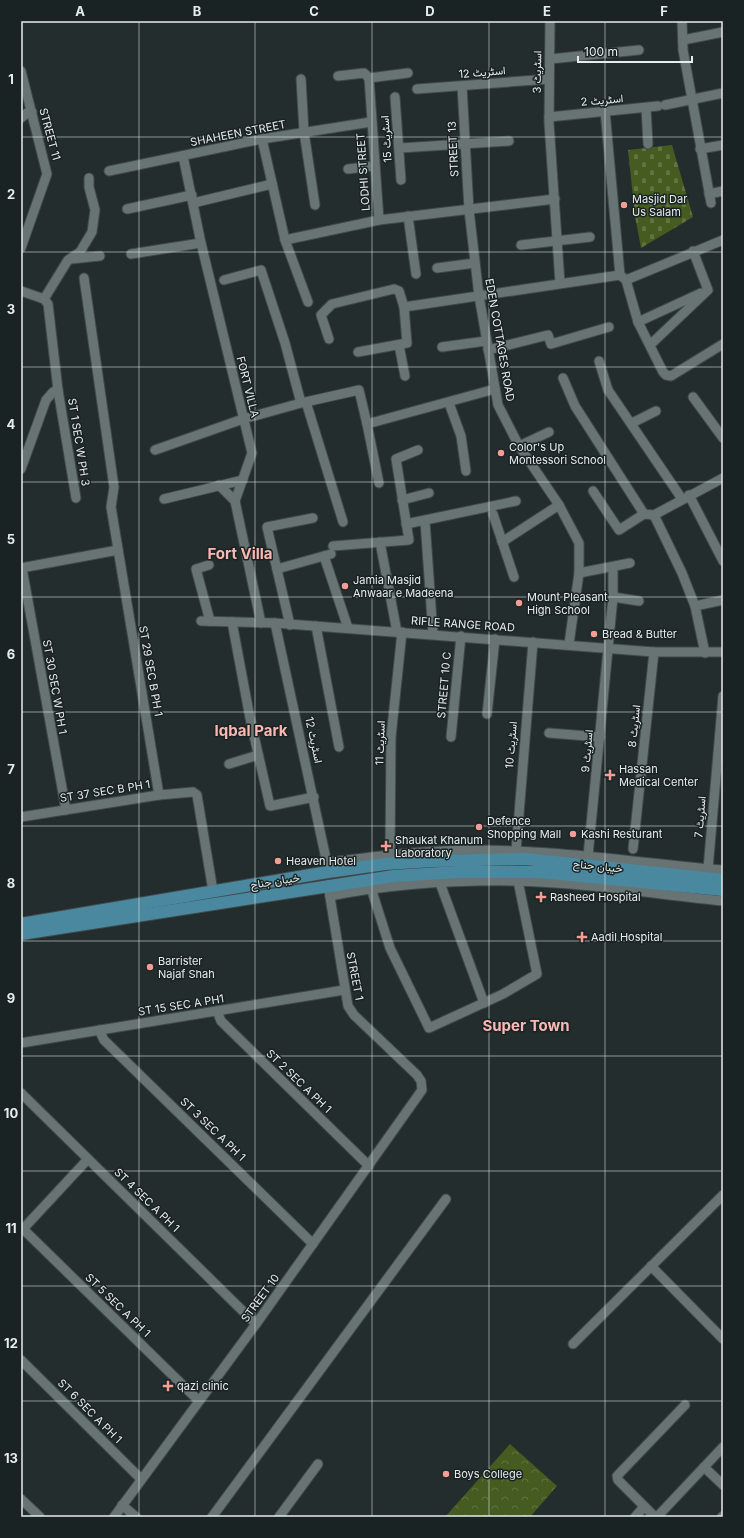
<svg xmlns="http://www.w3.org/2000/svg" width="744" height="1538" viewBox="0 0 744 1538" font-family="Inter,Vazirmatn,sans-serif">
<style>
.cemetery{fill:url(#cemetery-stones)}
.park{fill:url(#park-crowns)}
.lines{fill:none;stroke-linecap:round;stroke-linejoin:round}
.minor-casing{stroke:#414949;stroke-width:11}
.major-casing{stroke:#414949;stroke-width:14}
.minor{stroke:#687474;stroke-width:9}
.major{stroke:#4a889f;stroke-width:12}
.grid{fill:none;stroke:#e7eded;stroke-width:1;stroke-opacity:0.55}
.poi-dot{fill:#f59c95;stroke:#192323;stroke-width:1.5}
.labels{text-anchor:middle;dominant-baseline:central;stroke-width:3;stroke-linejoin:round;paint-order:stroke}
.street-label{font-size:11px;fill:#e7eded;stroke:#192323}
.poi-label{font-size:11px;fill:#e7eded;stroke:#192323;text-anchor:start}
.district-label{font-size:15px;font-weight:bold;fill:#fcb8b2;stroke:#192323}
.neatline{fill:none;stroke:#e7eded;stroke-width:1.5}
.grid-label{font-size:13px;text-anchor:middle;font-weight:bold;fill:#e7eded}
</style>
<defs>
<pattern id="cemetery-stones" width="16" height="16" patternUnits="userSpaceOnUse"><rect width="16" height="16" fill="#455b20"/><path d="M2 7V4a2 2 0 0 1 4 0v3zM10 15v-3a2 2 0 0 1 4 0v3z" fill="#607341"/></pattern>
<pattern id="park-crowns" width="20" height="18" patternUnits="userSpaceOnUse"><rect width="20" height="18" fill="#455b20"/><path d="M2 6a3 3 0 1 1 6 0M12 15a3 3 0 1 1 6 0" fill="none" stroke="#607341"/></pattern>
</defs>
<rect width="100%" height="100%" fill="#232d2d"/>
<path class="cemetery" d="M672,145L693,217L641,248L635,216L628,150Z"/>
<path class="park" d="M510,1444L557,1486L530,1517H445Z"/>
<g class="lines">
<defs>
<g id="minor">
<path d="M550,21L549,123L560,283"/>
<path d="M682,21L683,50L711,203"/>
<path d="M683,40L723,32"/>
<path d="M550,59L639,50"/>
<path d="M21,71L47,174L21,248"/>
<path d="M338,76L364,73L369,78"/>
<path d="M301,79L304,132L315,205"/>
<path d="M462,86L469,210L479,296L498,405L519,446L559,505L579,543V573L569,644"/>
<path d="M417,89L549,79"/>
<path d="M395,97L401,180"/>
<path d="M665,105L723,93"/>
<path d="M646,108L648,144"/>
<path d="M605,111L620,275"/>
<path d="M549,117L658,106"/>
<path d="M21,118L27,113L32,112"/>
<path d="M262,139L285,240L308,302"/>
<path d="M400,148L509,141"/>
<path d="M700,149L723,145"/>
<path d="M183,156L201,243L252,453L235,501L261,623"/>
<path d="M348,169L374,166"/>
<path d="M109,171L262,139L371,122"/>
<path d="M709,194L723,191"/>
<path d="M193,203L272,184"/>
<path d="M127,209L192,195"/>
<path d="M408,216L416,274"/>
<path d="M379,220L369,78L408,73"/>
<path d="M285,240L379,220L555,199"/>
<path d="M521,245L590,237"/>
<path d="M131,254L201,243"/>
<path d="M71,259L100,256"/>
<path d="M437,268L475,263"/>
<path d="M84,278L114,487L111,507L159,795"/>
<path d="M224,280L261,270L285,343L301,403"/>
<path d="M626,280L723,240"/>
<path d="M21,291L44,299L48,304L58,390L76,498"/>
<path d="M44,299L68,260L80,252L92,232L95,210L89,187V178"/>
<path d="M638,322L701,293"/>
<path d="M329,339L321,315L332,304L394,289L399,291L404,307L620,275L626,280L638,322L663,372L666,375L671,376L723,344"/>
<path d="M399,345L405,376"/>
<path d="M650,345L708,290L693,251"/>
<path d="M442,347L486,341"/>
<path d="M488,350L548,335L551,344L609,327"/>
<path d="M358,352L407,343L404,307"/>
<path d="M599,361L608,390L682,499"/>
<path d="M563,378L575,406L644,514L654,515L723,478"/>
<path d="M693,397L723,438"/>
<path d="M306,402L343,522"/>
<path d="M449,403L461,436L466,471"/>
<path d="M632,423L656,411"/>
<path d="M367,424L379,483"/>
<path d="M519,446L549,432"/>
<path d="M155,450L243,419L301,403L359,390L367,424L495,389"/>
<path d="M21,469L46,400L53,392L58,390"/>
<path d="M219,485L235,501"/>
<path d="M593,491L619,530L644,514"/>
<path d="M689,495L723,561"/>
<path d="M164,499L243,480"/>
<path d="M402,500L429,493"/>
<path d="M493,514L514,577"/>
<path d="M654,515L682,573L695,606L705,653"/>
<path d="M425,521L433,634"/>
<path d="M406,524L516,501"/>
<path d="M380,542L397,632"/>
<path d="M502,542L559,505"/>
<path d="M333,546L409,540L396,459L418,450"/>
<path d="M324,556L348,628"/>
<path d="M209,565L196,569L210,621"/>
<path d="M21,568L118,550"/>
<path d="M22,568L66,810"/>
<path d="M277,569L331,554"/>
<path d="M579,573L630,563"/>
<path d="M613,597L639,601"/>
<path d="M695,606L723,600"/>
<path d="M201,621L275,623L654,652H723"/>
<path d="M232,622L250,718L270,806L314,797"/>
<path d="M275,623L328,868"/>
<path d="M290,625L267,527L313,518"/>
<path d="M316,626L339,747"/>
<path d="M487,714L495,639"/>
<path d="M549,733L600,737"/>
<path d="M451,737L461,636"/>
<path d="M229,764L258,755"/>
<path d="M21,817L159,795L193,792L197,795L213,891"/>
<path d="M633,849L654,652"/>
<path d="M516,851L533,642"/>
<path d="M390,855L391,737L402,632"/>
<path d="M588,856L613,597V567"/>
<path d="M326,862C376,857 425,850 475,850C558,850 640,863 723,870"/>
<path d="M708,869L723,696"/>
<path d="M440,883L484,1003"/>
<path d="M371,888L390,948L429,1028L503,994L537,974L518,881"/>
<path d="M330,896C392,884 454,880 517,881C586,883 655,894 723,901"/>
<path d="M217,1011L221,1021L369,1166"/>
<path d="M99,1030L104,1040L313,1244"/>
<path d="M21,1043L344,990"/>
<path d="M21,1093L256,1324"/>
<path d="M21,1227L199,1401"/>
<path d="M23,1229L88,1159"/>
<path d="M651,1266L723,1339"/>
<path d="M573,1344L723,1195"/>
<path d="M21,1360L141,1479"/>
<path d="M704,1467L723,1485"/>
<path d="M21,1499L40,1517"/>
<path d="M122,1505L136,1517"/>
<path d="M114,1517L256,1324L422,1090L421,1081L417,1075L354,1015L348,1006L328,885"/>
<path d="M212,1517L446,1199"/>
<path d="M279,1517L318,1464"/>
<path d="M635,1517L642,1509"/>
<path d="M655,1517L618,1480L617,1476L685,1405"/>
<path d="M657,1517L723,1447"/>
<path d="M722,1517L723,1516"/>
</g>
<g id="major">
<path d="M21,924L328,872L385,864L433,861L526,859L723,880"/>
<path d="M21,934L394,876L457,872H540L723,890"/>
</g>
</defs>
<use href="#minor" class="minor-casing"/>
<use href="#major" class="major-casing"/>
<use href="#minor" class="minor"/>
<use href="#major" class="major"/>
</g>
<path class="grid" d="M139,21V1517M255,21V1517M372,21V1517M489,21V1517M605,21V1517M21,137H723M21,252H723M21,367H723M21,482H723M21,597H723M21,712H723M21,826H723M21,941H723M21,1056H723M21,1171H723M21,1286H723M21,1401H723"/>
<g class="poi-dot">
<circle cx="624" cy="205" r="4"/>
<circle cx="501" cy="453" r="4"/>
<circle cx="345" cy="586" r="4"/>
<circle cx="519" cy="603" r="4"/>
<circle cx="594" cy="634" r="4"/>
<path d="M608 769h4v4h4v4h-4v4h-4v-4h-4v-4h4z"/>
<circle cx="479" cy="827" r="4"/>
<circle cx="573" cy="834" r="4"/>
<path d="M384 840h4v4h4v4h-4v4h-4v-4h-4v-4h4z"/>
<circle cx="278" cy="861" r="4"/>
<path d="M539 891h4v4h4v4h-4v4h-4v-4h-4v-4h4z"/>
<path d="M580 931h4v4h4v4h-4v4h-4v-4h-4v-4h4z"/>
<circle cx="150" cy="967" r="4"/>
<path d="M166 1380h4v4h4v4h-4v4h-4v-4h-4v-4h4z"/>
<circle cx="446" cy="1474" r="4"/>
</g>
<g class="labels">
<g class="street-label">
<text transform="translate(482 72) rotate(-5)">اسٹریٹ 12</text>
<text transform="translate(537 72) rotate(-89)">اسٹریٹ 3</text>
<text transform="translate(602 100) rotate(-5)">اسٹریٹ 2</text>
<text transform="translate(238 133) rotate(-11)">SHAHEEN STREET</text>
<text transform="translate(50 134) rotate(75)">STREET 11</text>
<text transform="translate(386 139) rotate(-94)">اسٹریٹ 15</text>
<text transform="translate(453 149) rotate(-93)">STREET 13</text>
<text transform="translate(363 172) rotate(-94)">LODHI STREET</text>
<text transform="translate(500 340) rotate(80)">EDEN COTTAGES ROAD</text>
<text transform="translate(248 387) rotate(76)">FORT VILLA</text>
<text transform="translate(79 442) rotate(81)">ST 1 SEC W PH 3</text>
<text transform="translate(463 624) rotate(4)">RIFLE RANGE ROAD</text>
<text transform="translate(151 671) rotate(80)">ST 29 SEC B PH 1</text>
<text transform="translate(444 685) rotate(-85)">STREET 10 C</text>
<text transform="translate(55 687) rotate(80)">ST 30 SEC W PH 1</text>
<text transform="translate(634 726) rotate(-84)">اسٹریٹ 8</text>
<text transform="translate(314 740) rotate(78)">اسٹریٹ 12</text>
<text transform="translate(380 743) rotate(-88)">اسٹریٹ 11</text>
<text transform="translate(511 745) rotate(-85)">اسٹریٹ 10</text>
<text transform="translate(587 751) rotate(-85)">اسٹریٹ 9</text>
<text transform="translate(105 791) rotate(-9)">ST 37 SEC B PH 1</text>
<text transform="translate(700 817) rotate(-85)">اسٹریٹ 7</text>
<text transform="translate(598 866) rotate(6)">خیبان جناح</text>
<text transform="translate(275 881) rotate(-9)">خیبان جناح</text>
<text transform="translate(355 976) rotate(79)">STREET 1</text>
<text transform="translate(181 1005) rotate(-9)">ST 15 SEC A PH1</text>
<text transform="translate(299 1081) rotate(44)">ST 2 SEC A PH 1</text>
<text transform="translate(213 1129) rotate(44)">ST 3 SEC A PH 1</text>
<text transform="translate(147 1200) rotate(44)">ST 4 SEC A PH 1</text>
<text transform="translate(260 1298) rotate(-54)">STREET 10</text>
<text transform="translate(118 1305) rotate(44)">ST 5 SEC A PH 1</text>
<text transform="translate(90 1411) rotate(45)">ST 6 SEC A PH 1</text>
</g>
<g class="poi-label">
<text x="632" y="199">Masjid Dar<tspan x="632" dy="13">Us Salam</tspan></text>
<text x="509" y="447">Color's Up<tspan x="509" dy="13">Montessori School</tspan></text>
<text x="353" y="580">Jamia Masjid<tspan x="353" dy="13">Anwaar e Madeena</tspan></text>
<text x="527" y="597">Mount Pleasant<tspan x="527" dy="13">High School</tspan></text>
<text x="602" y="634">Bread &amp; Butter</text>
<text x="619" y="769">Hassan<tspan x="619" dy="13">Medical Center</tspan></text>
<text x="487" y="821">Defence<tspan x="487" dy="13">Shopping Mall</tspan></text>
<text x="581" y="834">Kashi Resturant</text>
<text x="395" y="840">Shaukat Khanum<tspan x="395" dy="13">Laboratory</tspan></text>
<text x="286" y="861">Heaven Hotel</text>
<text x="550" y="897">Rasheed Hospital</text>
<text x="591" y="937">Aadil Hospital</text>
<text x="158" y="961">Barrister<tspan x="158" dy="13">Najaf Shah</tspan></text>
<text x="177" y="1386">qazi clinic</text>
<text x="454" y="1474">Boys College</text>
</g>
<g class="district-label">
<text x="240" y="553">Fort Villa</text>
<text x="251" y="730">Iqbal Park</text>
<text x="526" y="1025">Super Town</text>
</g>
</g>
<rect width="744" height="1538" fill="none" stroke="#192323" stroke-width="44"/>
<path d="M578 56v6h114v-6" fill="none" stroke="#e7eded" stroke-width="2"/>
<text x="584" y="56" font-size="12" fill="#e7eded" stroke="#192323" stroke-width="3" paint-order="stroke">100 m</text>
<rect x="22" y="22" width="700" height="1494" class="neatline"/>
<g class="grid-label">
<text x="80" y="16">A</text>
<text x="197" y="16">B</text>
<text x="314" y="16">C</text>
<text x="430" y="16">D</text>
<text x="547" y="16">E</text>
<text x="664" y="16">F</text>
<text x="11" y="84">1</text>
<text x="11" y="199">2</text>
<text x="11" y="314">3</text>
<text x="11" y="429">4</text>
<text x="11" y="544">5</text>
<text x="11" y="659">6</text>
<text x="11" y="774">7</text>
<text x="11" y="888">8</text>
<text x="11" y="1003">9</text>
<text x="11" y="1118">10</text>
<text x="11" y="1233">11</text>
<text x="11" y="1348">12</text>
<text x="11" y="1463">13</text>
</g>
</svg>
